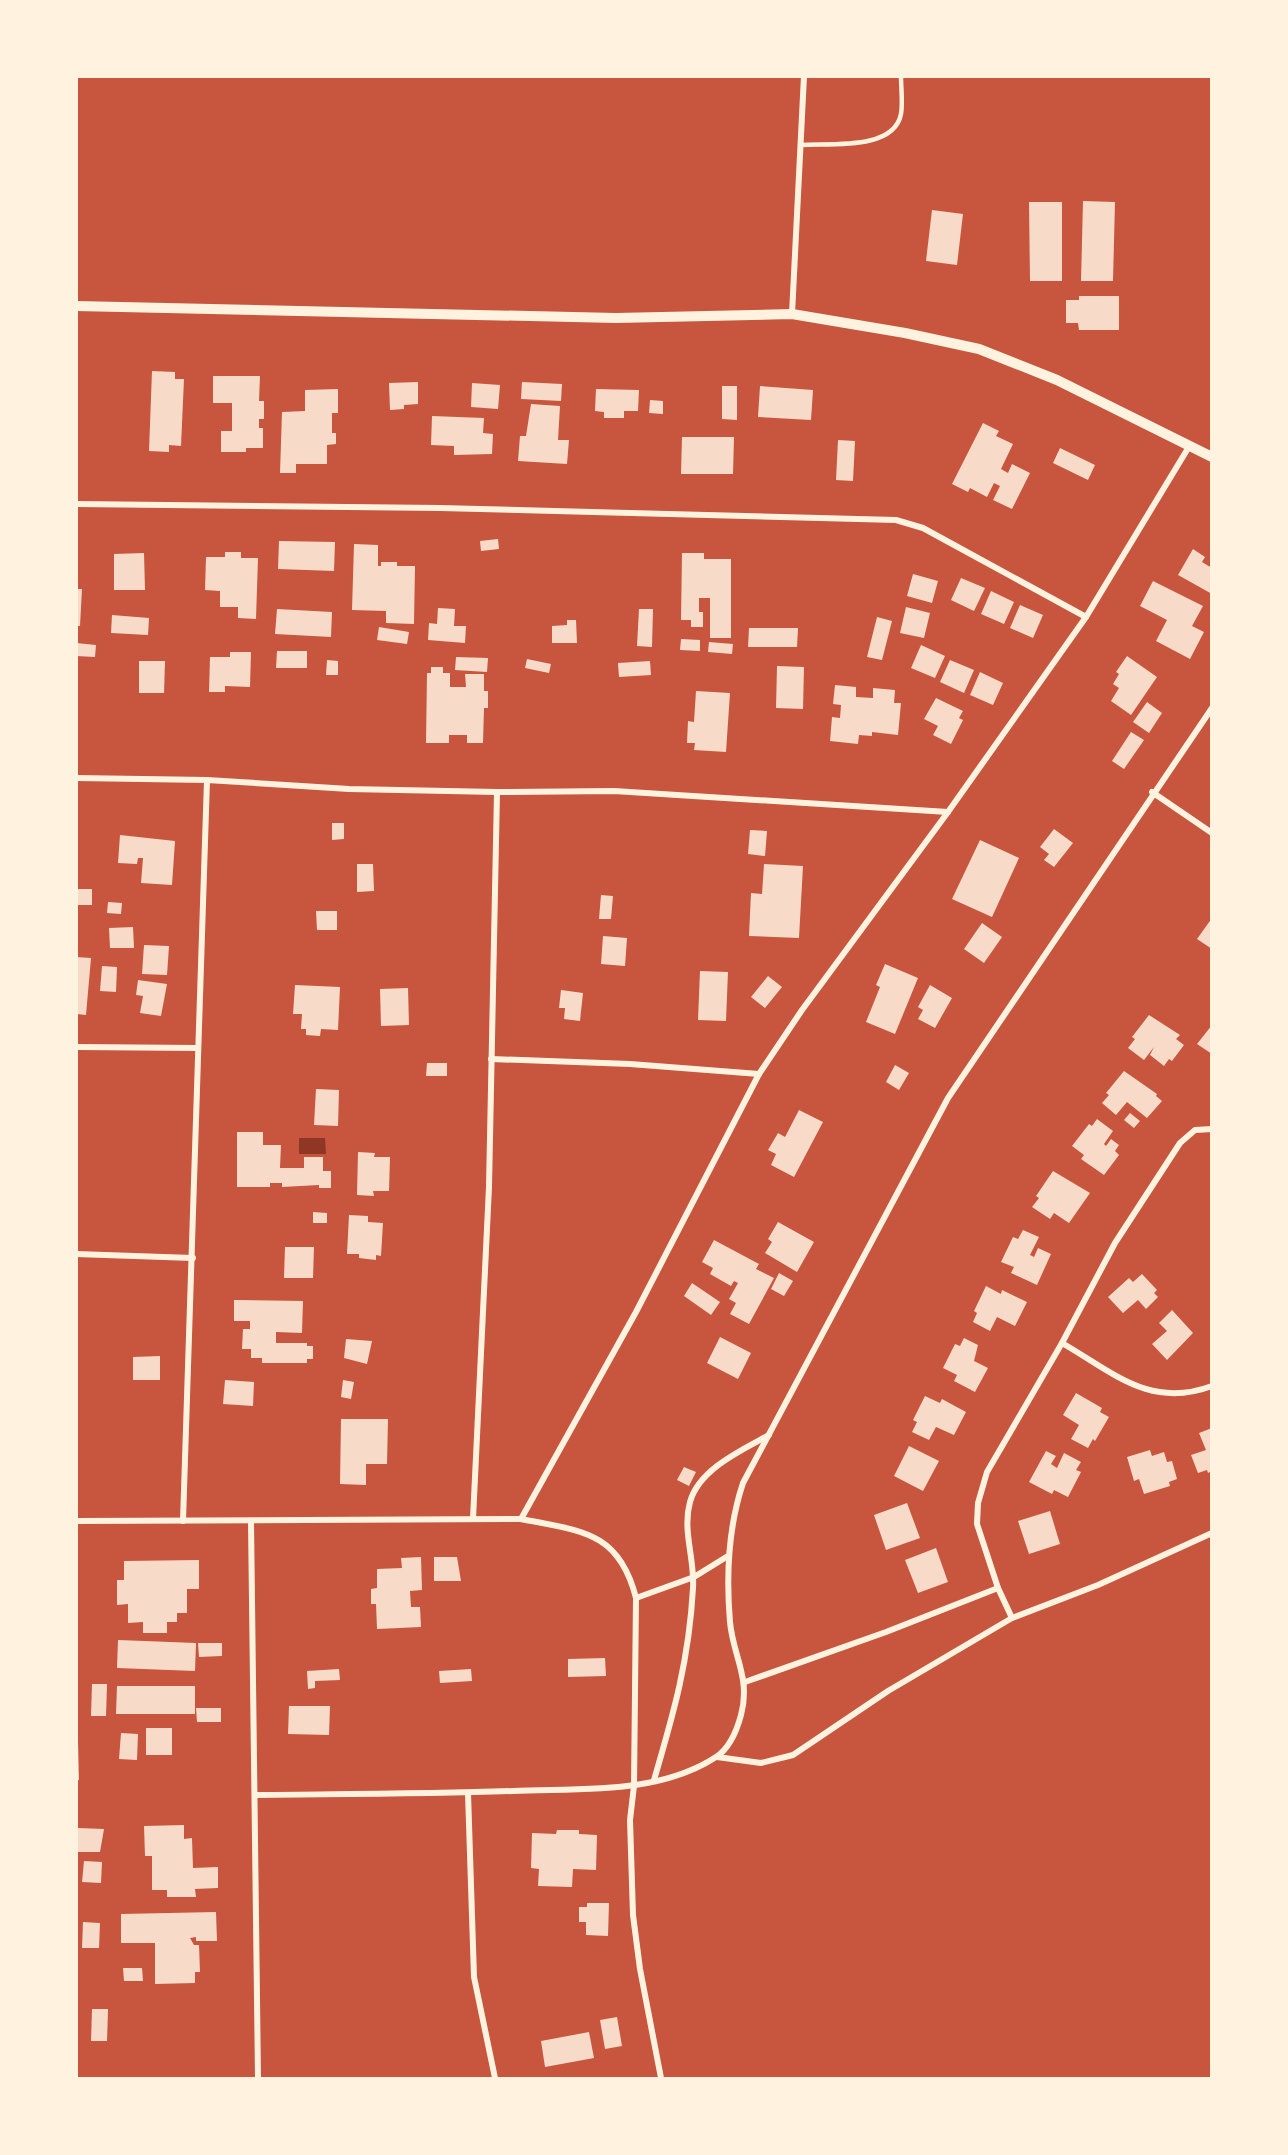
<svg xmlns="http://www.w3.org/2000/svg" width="1288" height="2155" viewBox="0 0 1288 2155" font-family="Commissioner,sans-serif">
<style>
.water{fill:#8f3625}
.building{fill:#f7dbc8}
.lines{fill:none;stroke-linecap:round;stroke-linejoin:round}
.service{stroke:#fff3e0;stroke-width:4.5}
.minor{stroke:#fff3e0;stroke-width:6}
.tertiary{stroke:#fff3e0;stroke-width:10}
</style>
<rect width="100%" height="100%" fill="#c8553d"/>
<path class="water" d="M299,1138H325L326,1154H299Z"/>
<g class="building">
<path d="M1083,201L1115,202L1113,281H1081Z"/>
<path d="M1029,202H1062V281H1030Z"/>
<path d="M932,210L963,214L957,265L926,261Z"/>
<path d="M1079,296H1119V330H1079L1078,323H1066V300H1079Z"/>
<path d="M152,371L175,372V379H184L181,446L169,445V452L149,451Z"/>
<path d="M213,376H260L259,401H264V419H259V428H263V448H246V452H221V431H232V403H213Z"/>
<path d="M418,382V404L404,405V409L390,410L389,383Z"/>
<path d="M522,382L562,384L561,401L521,399Z"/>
<path d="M472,383L500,385L498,409L471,407Z"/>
<path d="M722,386H737V420L722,419Z"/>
<path d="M760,386L813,390L811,420L758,417Z"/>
<path d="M338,389V413H332V433H336V444L327,445V464H296V473H280L282,412L305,411V390Z"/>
<path d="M596,389L639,390L638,411H624V418H604V412L595,411Z"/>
<path d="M650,400L663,401V414L649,413Z"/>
<path d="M531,404L560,406L558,440H569L567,464L518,461L520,436H526Z"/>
<path d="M432,416L484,418L483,433L493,434L492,454L454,455V446L431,445Z"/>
<path d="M983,423L999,431L996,436L1013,444L1001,469L1008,473L1012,464L1030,473L1012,509L993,500L1000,486L994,483L987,497L970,488L968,492L952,484Z"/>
<path d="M682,437H734L733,474H681Z"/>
<path d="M838,440L855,441L853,481L836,480Z"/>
<path d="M1060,448L1095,465L1088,480L1053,463Z"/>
<path d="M498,539L499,549L481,551L480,541Z"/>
<path d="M279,541L335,542L334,571L278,569Z"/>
<path d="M354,544L378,545V566H381V562H397V566H415L414,624L386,623V611L352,610Z"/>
<path d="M1193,549L1205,557L1202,562L1212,568V594L1178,575Z"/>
<path d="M225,552H241V558H258L256,619L238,618V607H220V591L205,590L206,557H225Z"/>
<path d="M144,553L145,590H114V554Z"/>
<path d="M682,553H704V559H731V638H710V598H699V612H703V627H691V620H681Z"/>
<path d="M913,574L938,581L932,603L907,596Z"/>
<path d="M961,578L985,588L974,611L951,600Z"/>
<path d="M1153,581L1203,606L1192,626L1204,632L1190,659L1156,641L1167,620L1140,606Z"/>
<path d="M76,589H82L80,626H76Z"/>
<path d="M991,591L1014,602L1004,624L981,614Z"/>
<path d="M1020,605L1043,615L1033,638L1010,628Z"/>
<path d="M906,607L930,613L924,638L900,633Z"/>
<path d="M438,608L455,609L454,626H466L465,643L428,640L429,623L437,624Z"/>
<path d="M277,609L332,612L331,637L275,634Z"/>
<path d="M639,609H653L652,647L637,646Z"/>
<path d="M112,615L149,618L148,635L111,633Z"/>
<path d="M877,617L892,621L882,660L867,657Z"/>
<path d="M567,620H576L577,643H552V626L567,625Z"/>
<path d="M379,627L409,632L407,644L377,640Z"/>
<path d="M749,628H798L797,647H748Z"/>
<path d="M681,639L700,640V651L680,650Z"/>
<path d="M709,642L733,644L732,654L708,652Z"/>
<path d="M76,643L96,645L95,657L76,656Z"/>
<path d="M921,645L945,656L935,678L911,668Z"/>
<path d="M277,651H307V668H276Z"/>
<path d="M230,652H251L250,687L225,686V692H209L210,657H230Z"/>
<path d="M1127,656L1157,677L1131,715L1111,701L1119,688L1113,684L1119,674L1116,672Z"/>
<path d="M456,657L488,658L487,672L455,670Z"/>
<path d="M527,659L551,664L549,673L525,668Z"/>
<path d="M327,660L338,661V675H326Z"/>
<path d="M950,660L974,670L964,693L940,682Z"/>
<path d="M139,661H165L164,693H139Z"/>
<path d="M650,661L651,675L619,677L618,663Z"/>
<path d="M777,666L804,667L803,709L776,708Z"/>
<path d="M431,667H443V673H450V687H466L465,674H484V691H488V708H484L483,743H467V735H449V743H426L427,673H431Z"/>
<path d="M980,672L1003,683L993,705L970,695Z"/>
<path d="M835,685L856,687V697L873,698V688L895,690L894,703H901L898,735L872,732V736L859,735L858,744L830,741L832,717L840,718L841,705L833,704Z"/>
<path d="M696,691L730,693L726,752L694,750L695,743H687L688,721L694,722Z"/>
<path d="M936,698L963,711L959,718L963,720L951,744L933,735L938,726L924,719Z"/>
<path d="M1147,702L1162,713L1149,733L1133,722Z"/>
<path d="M1131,732L1144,740L1124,769L1112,761Z"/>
<path d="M332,823H344V839L332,840Z"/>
<path d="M1054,829L1073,843L1054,867L1044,860L1049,854L1040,847Z"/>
<path d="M750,830L767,831L765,856L748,854Z"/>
<path d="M120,835L175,841L172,885L141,883L143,858H138L137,864L118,863Z"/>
<path d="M980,840L1019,858L992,917L952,899Z"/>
<path d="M357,864H373L374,891L357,892Z"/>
<path d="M764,864L803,866L799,938L749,936L751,893L762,894Z"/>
<rect x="76" y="889" width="16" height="16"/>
<path d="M601,895L613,896L611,919H599Z"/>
<path d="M108,902L122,903L121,914L107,913Z"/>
<path d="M316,911H337V930H317Z"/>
<path d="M1212,918V949L1197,939Z"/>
<path d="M982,923L1002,937L984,963L964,949Z"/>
<path d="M133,927L134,948H110L109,928Z"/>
<path d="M603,936L627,938L625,966L601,964Z"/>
<path d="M144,945L169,946L167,975L142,974Z"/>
<path d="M76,957L91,958L86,1015L77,1014Z"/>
<path d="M885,964L918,978L895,1034L866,1022L880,987L876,985Z"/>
<path d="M102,966L117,967L116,992L100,991Z"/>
<path d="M700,971L728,972L726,1021L698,1020Z"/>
<path d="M768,976L782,987L765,1008L751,997Z"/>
<path d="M138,980L167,984L161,1016L140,1013L143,996L136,995Z"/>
<path d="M295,985L340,987L338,1030L321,1029L320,1036L306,1035V1029H301L302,1014H293Z"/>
<path d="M930,985L952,998L935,1028L918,1019L923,1010L918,1007Z"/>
<path d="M408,988L409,1025L381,1026L380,989Z"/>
<path d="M561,990L583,993L580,1021L564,1019L565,1008H559Z"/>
<path d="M1149,1015L1180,1035L1176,1039L1184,1045L1172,1061L1169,1059L1164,1066L1150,1055L1154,1047L1144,1060L1128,1048L1135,1039L1132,1037Z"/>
<path d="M1212,1025V1054L1197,1044Z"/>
<path d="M427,1063H447V1076H426Z"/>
<path d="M895,1065L909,1073L899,1090L886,1082Z"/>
<path d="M1124,1071L1157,1094L1156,1096L1162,1101L1147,1118L1127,1102L1116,1115L1102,1103L1109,1095L1106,1093Z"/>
<path d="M316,1089L339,1090L338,1126L314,1125Z"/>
<path d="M799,1110L823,1122L794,1177L771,1165L776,1154L768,1150L778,1133L785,1137Z"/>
<path d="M1130,1113L1140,1121L1134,1128L1124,1120Z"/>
<path d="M1097,1119L1113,1131L1104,1144L1106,1146L1111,1139L1119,1145L1115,1151L1119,1155L1104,1175L1081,1159L1084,1155L1072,1146L1089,1124L1092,1126Z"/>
<path d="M237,1132H263V1145H281L280,1168H304V1157H323V1171H331V1188H319V1185L282,1187V1183H270V1187H237Z"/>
<path d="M358,1152L375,1153L374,1157H390L389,1191H373L374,1196L357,1195Z"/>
<path d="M1053,1171L1090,1193L1069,1223L1054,1213L1050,1219L1032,1207L1039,1198L1036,1196Z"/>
<path d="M313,1212L327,1213V1223H313Z"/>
<path d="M349,1215L368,1216V1222L383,1223L381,1256L376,1255V1260L359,1258V1254H347Z"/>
<path d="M778,1222L814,1242L797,1272L765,1253L772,1242L768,1239Z"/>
<path d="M1023,1230L1039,1237L1030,1255L1034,1257L1038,1248L1051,1254L1037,1285L1011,1273L1014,1267L1001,1262L1013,1237L1018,1239Z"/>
<path d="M714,1240L759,1264L756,1269L774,1278L749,1324L730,1314L736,1303L729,1299L738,1283L734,1281L731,1286L710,1274L713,1268L702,1262Z"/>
<path d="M285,1247H314L313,1278H284Z"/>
<path d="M779,1273L793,1281L784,1296L771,1289Z"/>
<path d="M1142,1274L1157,1290L1154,1293L1158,1297L1146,1309L1138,1300L1123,1313L1108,1297L1129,1278L1133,1282Z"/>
<path d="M692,1283L720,1302L711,1315L684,1296Z"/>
<path d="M986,1286L1001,1294L1002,1290L1027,1302L1015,1326L997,1317L990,1331L973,1322L977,1313L974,1311Z"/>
<path d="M234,1300L303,1301L302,1333L276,1332V1343H307V1346H313V1359H307V1363H262V1358H251V1349H242L243,1329H250V1321H234Z"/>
<path d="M1172,1310L1193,1333L1167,1360L1152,1344L1167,1331L1159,1323Z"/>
<path d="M720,1337L751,1353L738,1379L707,1363Z"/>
<path d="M964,1338L978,1345L974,1361L988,1368L975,1392L954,1381L957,1375L943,1368L955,1344L960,1346Z"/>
<path d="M346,1339L372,1341L367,1364L344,1358Z"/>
<path d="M160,1356V1380H133V1357Z"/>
<path d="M225,1380L254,1382L253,1406L223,1404Z"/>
<path d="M343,1380L354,1382L351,1399L341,1397Z"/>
<path d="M1076,1393L1102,1408L1100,1412L1109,1417L1095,1441L1093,1439L1088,1448L1071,1439L1079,1425L1063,1415Z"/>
<path d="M925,1396L940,1403L942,1399L966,1412L954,1435L936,1427L929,1440L912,1432L917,1422L913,1420Z"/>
<path d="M341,1419H388L387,1464H366V1485L340,1484Z"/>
<path d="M1212,1428V1471L1208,1473L1207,1470L1198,1473L1191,1455L1206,1450L1199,1433Z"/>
<path d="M909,1446L939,1461L923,1491L894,1476Z"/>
<path d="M1150,1450L1152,1456L1164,1452L1167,1462L1172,1461L1177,1479L1169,1482L1170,1486L1144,1494L1139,1479L1134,1481L1127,1457Z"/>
<path d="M1046,1451L1056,1456L1051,1464L1057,1468L1064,1453L1081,1462L1076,1470L1081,1472L1068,1497L1054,1490L1052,1494L1029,1482Z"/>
<path d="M684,1467L696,1472L689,1486L677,1480Z"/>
<path d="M907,1503L920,1538L886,1550L874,1515Z"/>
<path d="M1050,1511L1060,1544L1029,1554L1018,1521Z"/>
<path d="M936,1548L948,1582L918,1593L905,1560Z"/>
<path d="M421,1557L422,1590L410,1591L411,1607H420L421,1627L377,1629L376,1604H371V1589L377,1588V1569L402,1568L401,1558Z"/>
<path d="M434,1557H457L461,1581H434Z"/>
<path d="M199,1560V1589H187V1613H177V1622H167V1633H143V1622L128,1623V1604L117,1605V1580H124V1561Z"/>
<path d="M118,1640L196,1643L195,1671L117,1668Z"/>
<path d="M198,1643H222V1656L199,1657Z"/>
<path d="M605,1658L606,1676L568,1677V1659Z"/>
<path d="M339,1669L340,1680L315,1681V1688L308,1689L307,1671Z"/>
<path d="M471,1669L472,1681L440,1683L439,1671Z"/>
<path d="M92,1684H107L106,1716H91Z"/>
<path d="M117,1686H195V1714H116Z"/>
<path d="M289,1706H330L329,1735L288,1734Z"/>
<path d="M196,1708H221V1722H197Z"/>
<rect x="146" y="1728" width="26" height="27"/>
<path d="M121,1733L138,1734L137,1760L119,1759Z"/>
<path d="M76,1741H78L79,1780H76Z"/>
<path d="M184,1825V1839L192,1838L193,1868L218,1867V1888L195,1889L196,1897H167V1890H152V1856H145L144,1826Z"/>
<path d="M78,1828L104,1829L100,1852H76Z"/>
<path d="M557,1830H579V1834L597,1835L596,1870L573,1869L572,1887L538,1886L539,1869L531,1868L532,1833L556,1834Z"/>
<path d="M84,1861L102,1862L101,1883L82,1882Z"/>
<path d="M587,1903H609L608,1936L586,1935V1922H579V1907H587Z"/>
<path d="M216,1912L217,1941H196V1937L190,1938L194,1945H199L200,1972H195V1983L155,1984V1943H121V1914Z"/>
<path d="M83,1922L100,1923L99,1948H82Z"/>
<path d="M123,1968H142L143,1981H124Z"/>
<path d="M92,2009H108L107,2041H91Z"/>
<path d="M617,2017L622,2046L605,2049L600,2020Z"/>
<path d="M589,2032L594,2058L545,2067L541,2041Z"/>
</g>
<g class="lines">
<path class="service" d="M801,145C829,143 894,151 901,114C903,103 901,88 901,76"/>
<g class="minor">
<path d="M792,314L804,76"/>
<path d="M76,504L440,508L896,520L923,528L1086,617"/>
<path d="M76,778L207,780L349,789L497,792L614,791L948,812"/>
<path d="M1152,792L1212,833"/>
<path d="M76,1047L198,1048"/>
<path d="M491,1059L630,1064L759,1074"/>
<path d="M1212,1129L1195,1130L1180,1143L1115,1243L1062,1343L987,1472L978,1503L977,1524L998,1588L1012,1618L1098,1585L1212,1533"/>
<path d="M76,1254L193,1258"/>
<path d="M1062,1343C1114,1373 1150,1409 1212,1386"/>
<path d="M473,1519L489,1187L497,792"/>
<path d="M521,1519L636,1312L759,1074L802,1010L948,812L1086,617L1190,445"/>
<path d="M76,1521L521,1519C581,1531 619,1531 636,1598L634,1786L630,1820L633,1915L640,1969L661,2078"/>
<path d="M183,1521L207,780"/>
<path d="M251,1522L258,2078"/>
<path d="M636,1598L694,1577L728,1556"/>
<path d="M745,1682L886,1632L998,1588"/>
<path d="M717,1757L761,1763L793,1755L888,1691L1012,1618"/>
<path d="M654,1780C674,1712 689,1660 693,1588C695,1559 682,1531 690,1502C699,1469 742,1450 769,1435"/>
<path d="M468,1793L474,1977L495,2078"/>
<path d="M255,1795C341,1794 427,1794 513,1791C579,1788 658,1795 716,1757C730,1748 737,1730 741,1715C751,1678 733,1656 730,1622C726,1575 728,1528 743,1483L948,1098L1212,708"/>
</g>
<path class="tertiary" d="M76,306L616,318L792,314L905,333L979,349L1057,380L1212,457"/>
</g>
<rect width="1288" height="2155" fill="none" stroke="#fff3e0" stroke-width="156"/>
</svg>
